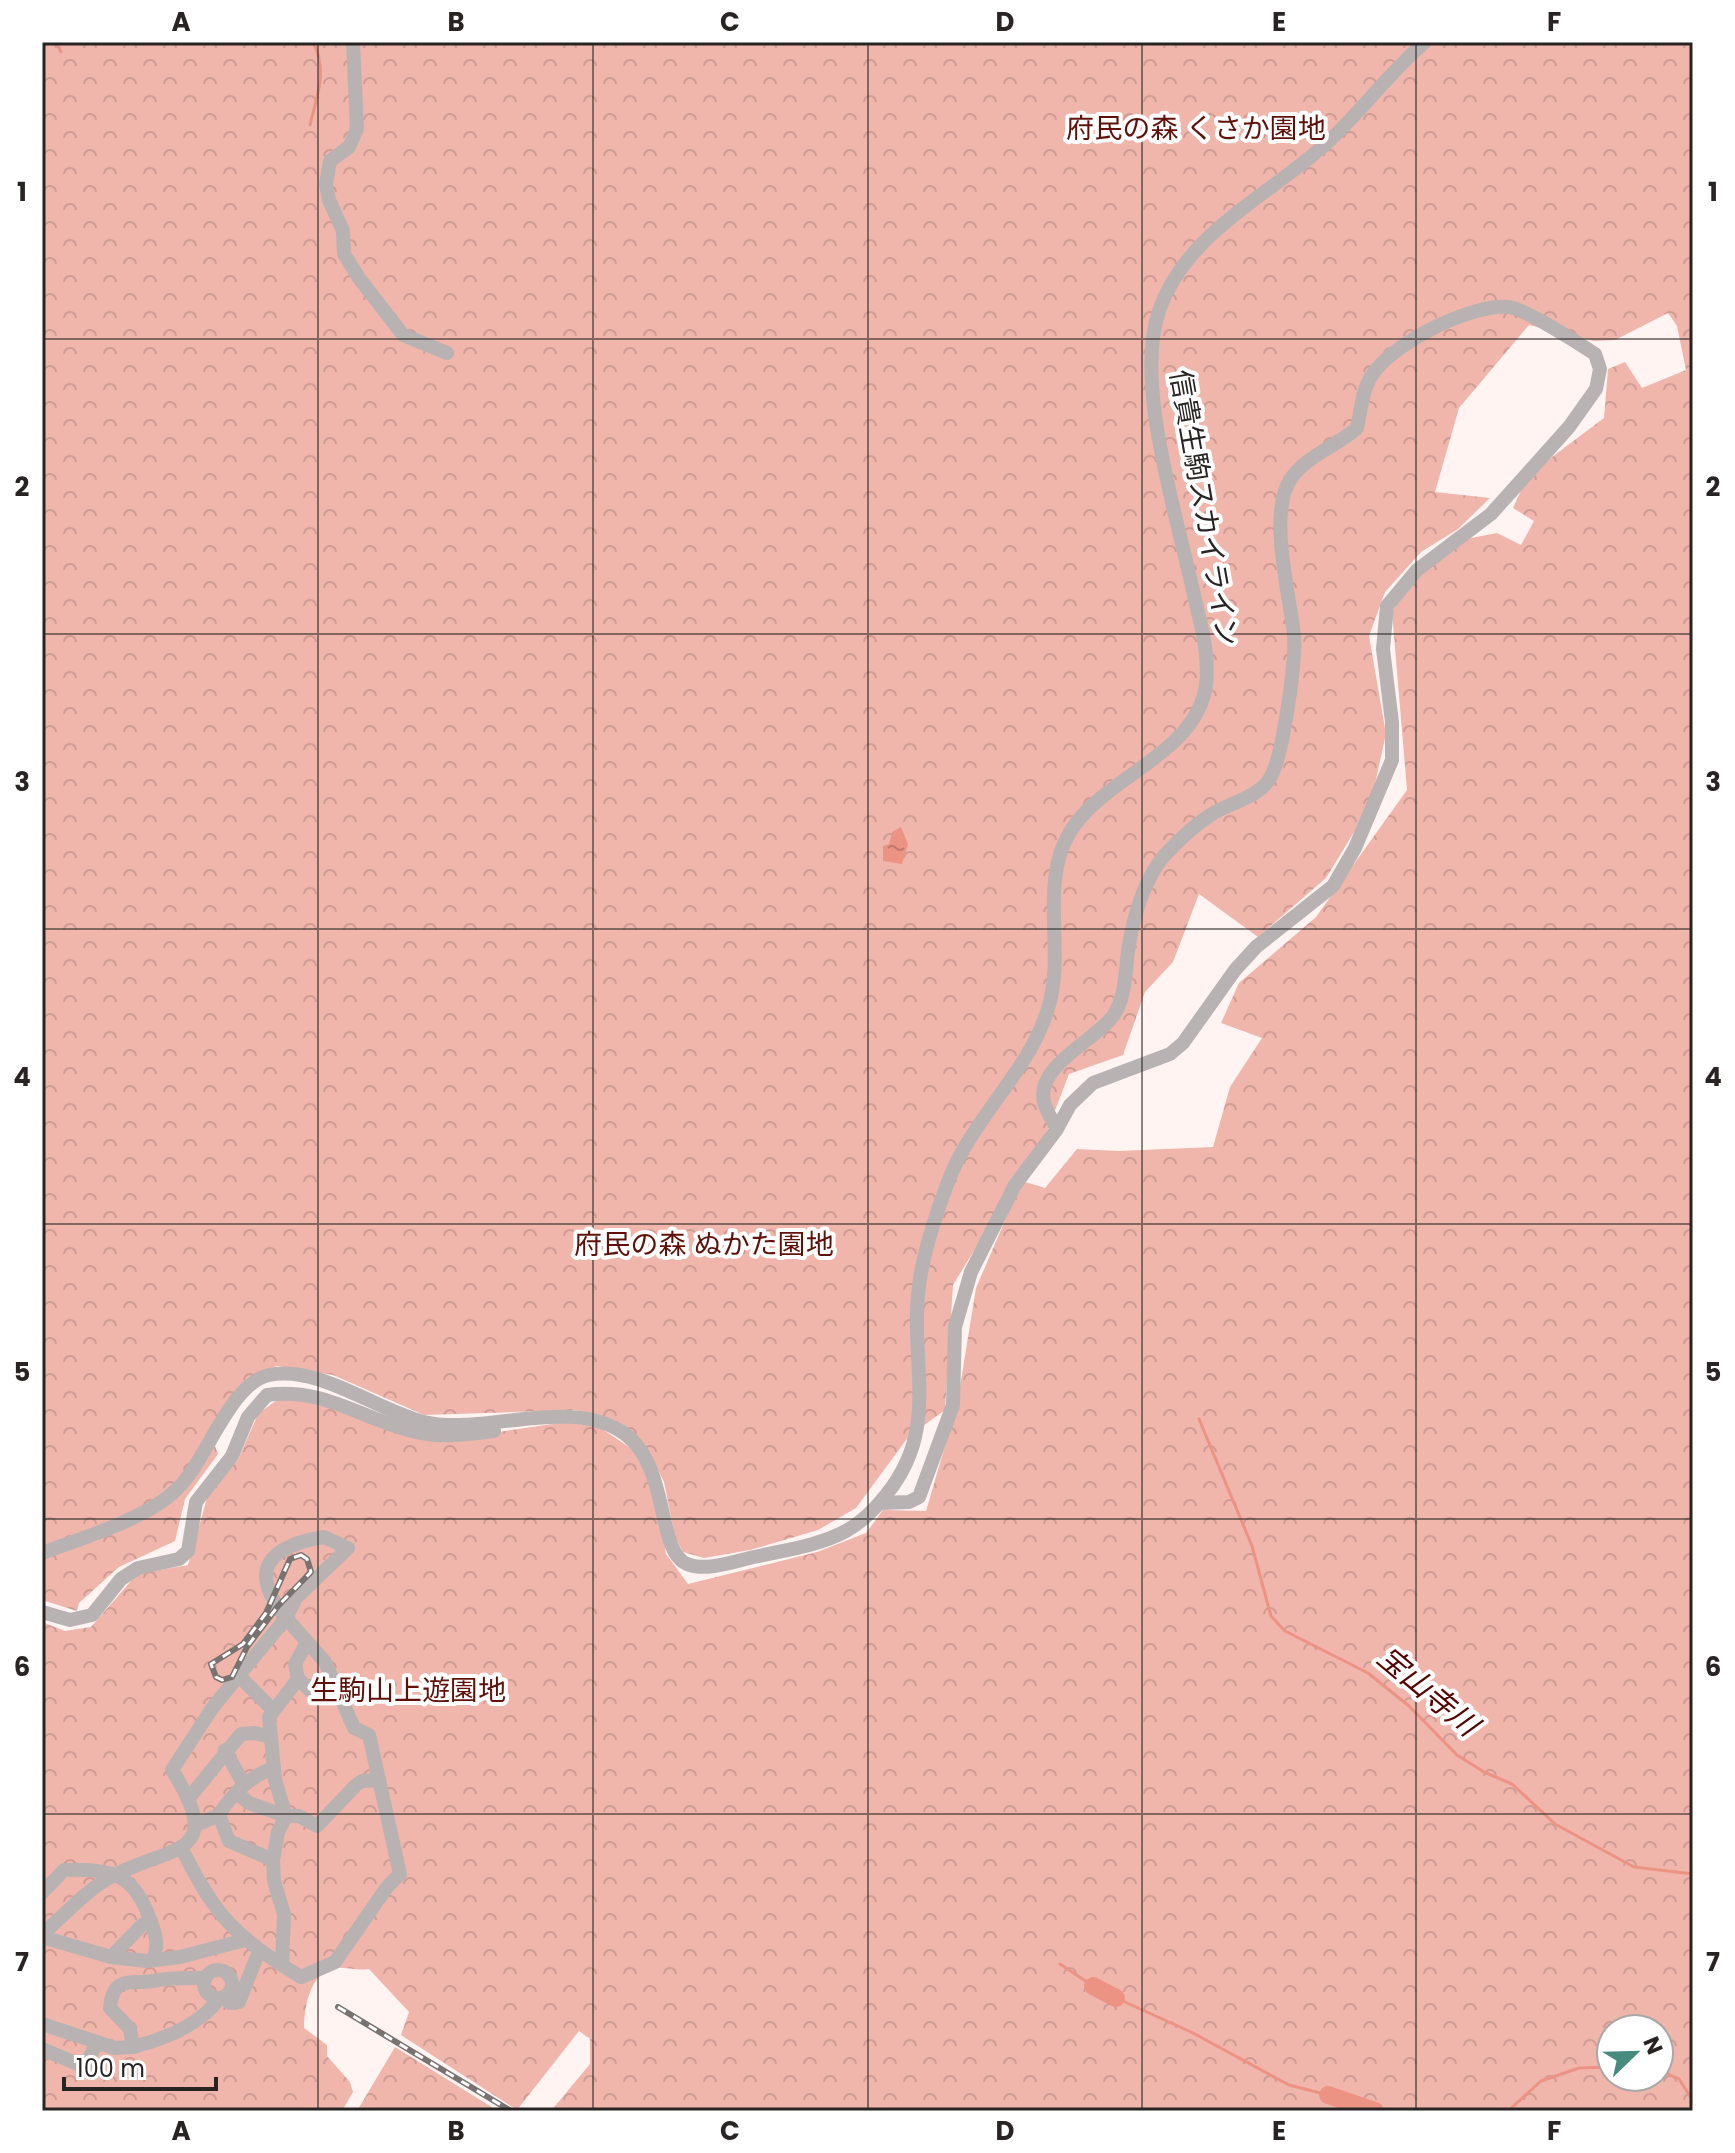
<svg xmlns="http://www.w3.org/2000/svg" width="1735" height="2153" viewBox="0 0 1735 2153" font-family="Poppins,'Noto Sans JP',sans-serif">
<style>
.forest{fill:url(#forest-crowns);fill-rule:evenodd}
.water{fill:url(#water-ripples)}
.lines{fill:none;stroke-linecap:round;stroke-linejoin:round}
.stream{stroke:#ec9384;stroke-width:3}
.river{stroke:#ec9384;stroke-width:18}
.minor{stroke:#b8b3b2;stroke-width:14}
.rail-casing{stroke:#787270;stroke-width:6}
.rail{stroke:#fff;stroke-width:3;stroke-dasharray:9;stroke-linecap:butt}
.grid{fill:none;stroke:#282423;stroke-width:2;stroke-opacity:0.55}
.labels{text-anchor:middle;dominant-baseline:central;stroke-width:8;stroke-linejoin:round;paint-order:stroke}
.park-label{font-size:28px;fill:#5f1109;stroke:#fff}
.street-label{font-size:28px;fill:#282423;stroke:#fff}
.water-label{font-size:30px;font-style:italic;fill:#540300;stroke:#fff}
.neatline{fill:none;stroke:#282423;stroke-width:3}
.grid-label{font-size:26px;text-anchor:middle;font-weight:bold;fill:#282423}
</style>
<defs>
<pattern id="forest-crowns" width="20" height="18" patternUnits="userSpaceOnUse" patternTransform="scale(2)"><rect width="20" height="18" fill="#f0b6ac"/><path d="M2 6a3 3 0 1 1 6 0M12 15a3 3 0 1 1 6 0" fill="none" stroke="#ce9c94"/></pattern>
<pattern id="water-ripples" width="26" height="14" patternUnits="userSpaceOnUse" patternTransform="scale(2)"><rect width="26" height="14" fill="#ec9384"/><path d="M2 4q2-2 4 0t4 0M15 11q2-2 4 0t4 0" fill="none" stroke="#bf786c"/></pattern>
</defs>
<rect width="100%" height="100%" fill="#fff4f2"/>
<g class="forest">
<path d="M42,42H1693V2111H551L590,2064V2039L579,2031L517,2110L401,2035L409,2012L369,1969C357,1971 346,1967 336,1968C310,1971 304,2008 304,2028L327,2045V2056L350,2082L353,2092L342,2111H42V1622L65,1631L91,1627L137,1574L188,1565L209,1491L238,1460L258,1414L277,1400L302,1399L438,1441L566,1422L599,1427L632,1449L654,1485L666,1554L688,1584L817,1552L866,1533L883,1510L926,1511L957,1405L976,1288L1022,1181L1045,1188L1077,1149L1119,1151L1213,1147L1230,1087L1262,1038L1221,1023L1239,983L1316,917L1407,790L1392,612L1415,576L1466,539L1497,533L1521,545L1534,521L1513,508L1528,475L1604,418L1608,369L1625,362L1642,388L1686,370L1677,326L1668,313L1615,340L1594,341L1529,325L1459,408L1435,492L1490,498L1458,529L1421,552L1385,592L1369,636L1386,734L1370,806L1326,878L1258,937L1199,894L1173,962L1145,992L1123,1055L1069,1074L1048,1129L953,1285L945,1410L909,1436L856,1508L818,1530L750,1550L704,1558L683,1552L675,1537L664,1482L648,1450L589,1413L574,1410L424,1415L333,1375L277,1366L249,1377L209,1430L218,1454L185,1499L175,1541L119,1567L79,1603L77,1611L42,1600ZM1611,2029H1659V2077H1611Z"/>
<path d="M395,2047L498,2111H357Z"/>
</g>
<path class="water" d="M901,827L908,844L902,864L883,861V846L889,844L892,832Z"/>
<g class="lines">
<g class="stream">
<path d="M56,42L61,52"/>
<path d="M310,125C317,95 328,71 313,42"/>
<path d="M1199,1419L1252,1546L1271,1616L1285,1631L1368,1673L1409,1706L1457,1755L1484,1772L1512,1784L1555,1824L1634,1867L1693,1874"/>
<path d="M1060,1964L1093,1986"/>
<path d="M1116,1998L1191,2032L1289,2085L1328,2095"/>
<path d="M1659,2070L1679,2079L1693,2101"/>
<path d="M1508,2111L1541,2081L1579,2068L1611,2067"/>
</g>
<g class="river">
<path d="M1093,1986L1116,1998"/>
<path d="M1328,2095L1375,2111"/>
</g>
<g class="minor">
<path d="M353,42L357,129L349,147L330,161L326,185L329,200L343,231L344,254L359,278L403,335L447,353"/>
<path d="M880,1503L909,1502L919,1497L953,1405L955,1327L971,1272L1015,1185L1057,1129L1070,1105L1093,1083L1170,1054L1183,1043L1235,970L1256,947L1333,886L1355,848L1392,760V722L1383,649L1387,606L1417,570L1491,514L1569,427L1596,389L1600,369L1595,354C1580,344 1524,308 1508,307C1470,304 1393,343 1372,375C1362,390 1361,411 1357,428C1337,446 1304,457 1290,480C1268,515 1290,596 1294,635C1296,661 1283,757 1270,778C1259,798 1227,803 1209,816C1192,827 1178,841 1164,856C1142,882 1133,919 1128,951C1125,973 1126,997 1113,1016C1096,1040 1035,1066 1044,1102C1046,1111 1053,1121 1057,1129"/>
<path d="M324,1537L348,1548L296,1598L286,1618C246,1569 270,1546 324,1537Z"/>
<path d="M42,1553C82,1538 147,1519 177,1489C206,1462 230,1383 269,1375C317,1364 378,1411 424,1422C485,1436 571,1395 625,1434C670,1467 656,1551 687,1564C706,1572 735,1561 754,1557C784,1550 818,1546 846,1531C862,1522 875,1509 886,1495C941,1428 909,1364 919,1286C923,1252 936,1214 948,1182C972,1117 1031,1071 1049,1005C1065,950 1039,882 1070,832C1104,776 1196,755 1206,685C1210,655 1200,621 1193,591C1177,515 1134,383 1159,311C1186,231 1273,194 1330,140C1363,109 1390,72 1425,42"/>
<path d="M42,1612L70,1620L92,1615L121,1579L138,1568L179,1559L188,1551L196,1502L232,1456L248,1417L267,1395C327,1387 365,1422 421,1433C443,1438 471,1434 494,1431"/>
<path d="M240,1677L273,1710"/>
<path d="M298,1679L311,1691L338,1693"/>
<path d="M225,1750L244,1785"/>
<path d="M238,1794L249,1803L286,1816"/>
<path d="M189,1798L241,1734L255,1733L270,1737"/>
<path d="M219,1815C231,1795 251,1775 274,1768"/>
<path d="M286,1816L275,1780L269,1717L298,1679L295,1664L307,1642"/>
<path d="M194,1826L219,1815L229,1841L273,1860"/>
<path d="M42,1893L64,1870C110,1869 133,1872 149,1917C156,1934 159,1944 153,1960"/>
<path d="M42,1934C64,1916 84,1892 109,1878C170,1844 228,1859 172,1770L213,1707L286,1618L325,1662L354,1728L369,1735L400,1874L387,1887L335,1962L301,1977C236,1937 216,1918 182,1849"/>
<path d="M42,1937L111,1957L147,1961L180,1957L245,1940"/>
<path d="M111,1957L142,1925L151,1921"/>
<path d="M282,1965L284,1914L274,1881L273,1860L278,1832L286,1816H299L317,1826L356,1785L362,1781L379,1780"/>
<circle cx="218" cy="1984" r="14"/>
<path d="M205,1978C187,1978 171,1977 153,1981C132,1985 113,1974 110,2008L130,2029L133,2047C165,2039 199,2025 219,1999"/>
<path d="M225,1997L230,2003L239,2002L259,1951"/>
<path d="M42,2024L115,2048L133,2047"/>
<path d="M42,2049L85,2067L97,2042"/>
</g>
<defs>
<g id="rail">
<path d="M301,1555L307,1559L311,1572L278,1606L247,1647L232,1677L222,1680L216,1677L211,1664L243,1644L266,1613L290,1559Z"/>
<path d="M338,2007L511,2111"/>
</g>
</defs>
<use href="#rail" class="rail-casing"/>
<use href="#rail" class="rail"/>
</g>
<path class="grid" d="M318,42V2111M593,42V2111M868,42V2111M1142,42V2111M1416,42V2111M42,339H1693M42,634H1693M42,929H1693M42,1224H1693M42,1519H1693M42,1814H1693"/>
<g class="labels">
<g class="park-label">
<text x="1196" y="128">府民の森 くさか園地</text>
<text x="704" y="1244">府民の森 ぬかた園地</text>
<text x="408" y="1690">生駒山上遊園地</text>
</g>
<g class="street-label">
<text transform="translate(1204 508) rotate(80)">信貴生駒スカイライン</text>
</g>
<g class="water-label">
<text transform="translate(1428 1691) rotate(40)">宝山寺川</text>
</g>
</g>
<rect width="1735" height="2153" fill="none" stroke="#ffffff" stroke-width="88"/>
<g transform="translate(1635 2053) rotate(67)"><circle r="38" fill="#ffffff" stroke="#a9a7a7" stroke-width="2"/>
<path d="M0-6L14 30L0 20L-14 30Z" fill="#478a7e"/>
<text y="-12" font-size="22" font-weight="bold" text-anchor="middle" fill="#282423">N</text>
</g>
<path d="M64 2077v12h152v-12" fill="none" stroke="#282423" stroke-width="4"/>
<text x="76" y="2077" font-size="24" fill="#282423" stroke="#ffffff" stroke-width="6" paint-order="stroke">100 m</text>
<rect x="44" y="44" width="1647" height="2065" class="neatline"/>
<g class="grid-label">
<text x="181" y="31">A</text>
<text x="456" y="31">B</text>
<text x="730" y="31">C</text>
<text x="1005" y="31">D</text>
<text x="1279" y="31">E</text>
<text x="1554" y="31">F</text>
<text x="22" y="201">1</text>
<text x="1713" y="201">1</text>
<text x="22" y="496">2</text>
<text x="1713" y="496">2</text>
<text x="22" y="791">3</text>
<text x="1713" y="791">3</text>
<text x="22" y="1086">4</text>
<text x="1713" y="1086">4</text>
<text x="22" y="1381">5</text>
<text x="1713" y="1381">5</text>
<text x="22" y="1676">6</text>
<text x="1713" y="1676">6</text>
<text x="22" y="1971">7</text>
<text x="1713" y="1971">7</text>
<text x="181" y="2140">A</text>
<text x="456" y="2140">B</text>
<text x="730" y="2140">C</text>
<text x="1005" y="2140">D</text>
<text x="1279" y="2140">E</text>
<text x="1554" y="2140">F</text>
</g>
</svg>
